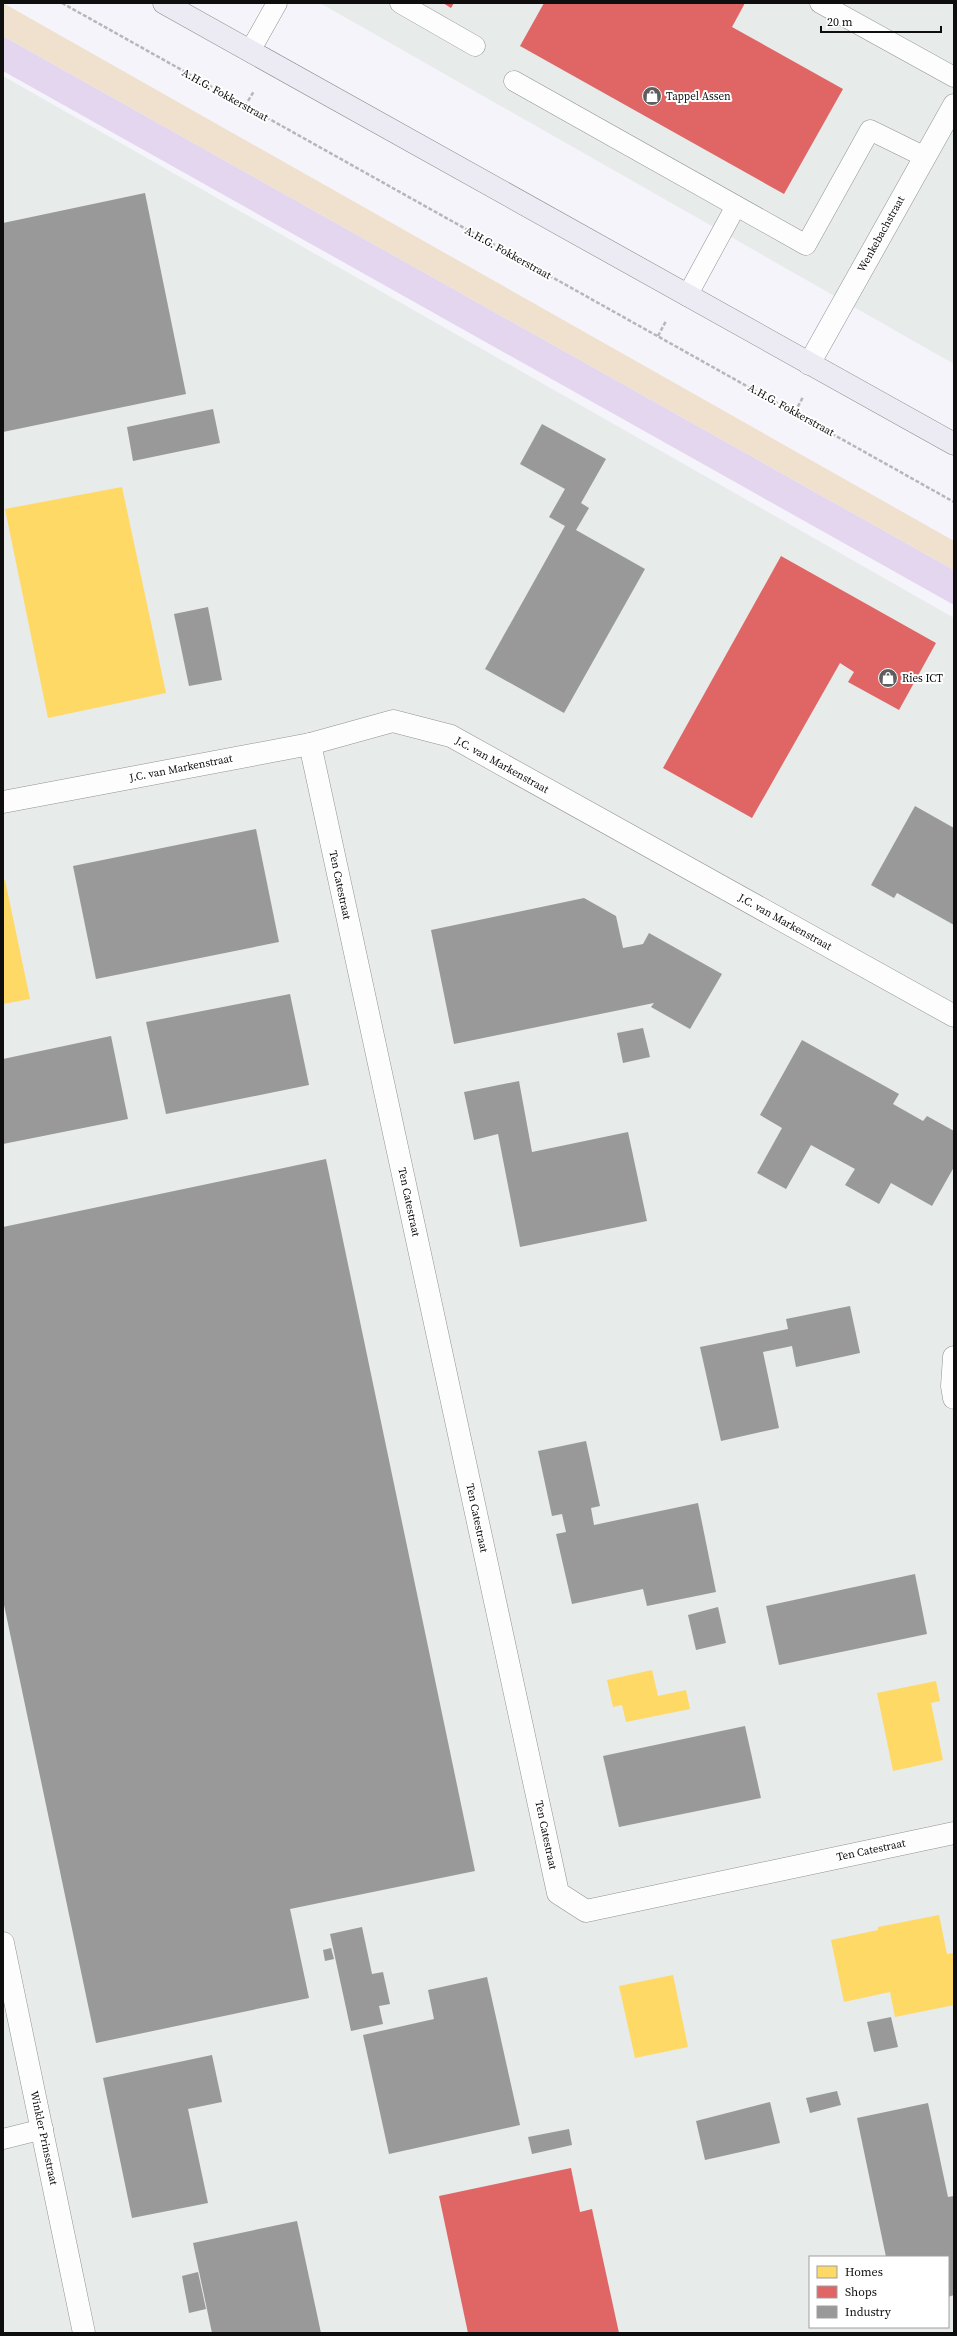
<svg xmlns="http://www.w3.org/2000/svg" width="957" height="2336" viewBox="0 0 957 2336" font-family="'Source Serif 4',serif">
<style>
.industrial{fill:#e7ebea;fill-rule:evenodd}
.green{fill:#e4d6ee}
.water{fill:#f0e0ce}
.homes{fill:#ffd966}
.shops{fill:#e06666}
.industry{fill:#999}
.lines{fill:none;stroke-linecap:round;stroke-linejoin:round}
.lane-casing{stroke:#929294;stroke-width:21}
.street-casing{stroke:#929294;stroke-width:23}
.secondary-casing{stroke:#88888b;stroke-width:23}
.path{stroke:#b7b7b8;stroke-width:2.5;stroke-dasharray:4 2;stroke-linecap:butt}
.lane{stroke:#fdfdfe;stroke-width:20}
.street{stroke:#fdfdfe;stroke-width:22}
.secondary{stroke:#ecebf4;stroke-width:22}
.labels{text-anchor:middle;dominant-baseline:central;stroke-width:4;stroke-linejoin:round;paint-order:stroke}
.street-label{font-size:11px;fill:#0e0e0e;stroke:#fff}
.poi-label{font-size:11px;fill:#0e0e0e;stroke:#fff;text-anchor:start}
</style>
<rect width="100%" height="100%" fill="#f4f4fa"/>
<g class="industrial">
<path d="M320,3H954V364Z"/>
<path d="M3,76L954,618V2333H3ZM810,2257H948V2327H810Z"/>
</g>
<path class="green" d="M3,36L954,570V605L3,71Z"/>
<path class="water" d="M3,3L954,541V570L3,36Z"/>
<g class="homes">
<path d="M122,487L166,693L48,718L5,509Z"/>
<path d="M5,880L30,999L3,1004V881Z"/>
<path d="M652,1670L658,1696L686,1690L690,1709L626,1722L622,1705L613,1707L607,1680Z"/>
<path d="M936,1681L940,1701L931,1703L943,1760L893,1771L877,1693Z"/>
<path d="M939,1915L947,1954L954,1953V2005L895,2017L890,1992L844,2002L831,1940L878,1930V1927Z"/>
<path d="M673,1975L688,2047L635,2058L619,1986Z"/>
</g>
<g class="shops">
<path d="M443,3H454L451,8Z"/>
<path d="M544,3H745L732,27L843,89L784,194L520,46Z"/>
<path d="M781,556L936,643L899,710L848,682L854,672L840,663L752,818L663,768Z"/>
<path d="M571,2168L580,2212L592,2209L619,2333H468L439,2196Z"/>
</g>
<g class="industry">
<path d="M145,193L186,394L3,432V223Z"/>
<path d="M213,409L220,443L133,461L127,427Z"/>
<path d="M542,424L606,459L581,503L589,508L576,530L645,569L564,713L485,669L565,526L549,517L565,489L520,464Z"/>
<path d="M208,607L222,680L189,686L174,614Z"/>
<path d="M915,806L954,828V925L897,893L894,898L871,885Z"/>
<path d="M256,829L279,942L96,979L73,866Z"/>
<path d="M584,898L616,916L623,948L643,944L649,933L722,974L690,1029L651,1007L654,1003L454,1044L431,930Z"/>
<path d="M290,994L309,1085L166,1114L146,1022Z"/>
<path d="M643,1028L650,1057L623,1063L617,1033Z"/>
<path d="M111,1036L128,1119L3,1144V1059Z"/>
<path d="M802,1040L899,1094L893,1104L923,1121L927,1116L954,1131V1167L932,1206L891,1183L879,1204L845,1185L855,1169L811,1145L786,1189L757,1173L782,1128L760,1115Z"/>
<path d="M519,1081L532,1152L628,1132L647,1221L520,1247L498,1134L474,1140L464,1092Z"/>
<path d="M326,1159L475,1871L290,1909L309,1998L96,2043L3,1600V1227Z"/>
<path d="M850,1306L860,1353L796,1367L792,1346L763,1352L779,1428L721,1441L700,1347L788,1329L786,1319Z"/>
<path d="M586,1441L600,1506L591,1508L594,1525L698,1503L716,1592L647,1606L643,1589L572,1604L556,1534L566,1532L562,1514L552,1516L538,1451Z"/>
<path d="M915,1574L927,1634L779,1665L766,1606Z"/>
<path d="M718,1607L726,1643L696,1650L688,1615Z"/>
<path d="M745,1726L761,1798L619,1827L603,1756Z"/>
<path d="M362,1927L372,1974L383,1972L390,2004L379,2006L383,2024L351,2031L330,1934Z"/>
<path d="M331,1948L334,1959L325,1961L323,1950Z"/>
<path d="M487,1977L520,2125L389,2154L363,2035L434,2019L428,1990Z"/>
<path d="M891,2017L898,2047L874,2052L867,2022Z"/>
<path d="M212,2055L222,2102L188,2109L208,2203L132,2218L103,2078Z"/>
<path d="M837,2091L841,2105L810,2113L806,2098Z"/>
<path d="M770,2102L780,2143L705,2160L696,2121Z"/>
<path d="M928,2103L948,2197L954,2196V2295L948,2297V2257H886L857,2118Z"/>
<path d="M569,2129L572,2145L532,2154L528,2137Z"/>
<path d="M297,2221L321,2333H212L193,2243Z"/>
<path d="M198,2272L206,2309L189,2313L182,2276Z"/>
</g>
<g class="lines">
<defs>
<g id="lane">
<path d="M400,3L475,46"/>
<path d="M820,3L954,77"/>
<path d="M250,51L277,3"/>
<path d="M514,81L806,245L870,130L925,157"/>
<path d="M687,296L736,206"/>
<path d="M3,2139L43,2129"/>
</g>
<g id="street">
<path d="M809,364L954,105"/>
<path d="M310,744L558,1893L586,1911L954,1833"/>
<path d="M3,802L310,744L393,721L451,736L954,1016"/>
<path d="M954,1357L952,1386L954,1398"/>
<path d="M3,1943L84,2333"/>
</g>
<path id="secondary" d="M164,3L954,444"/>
</defs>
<use href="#lane" class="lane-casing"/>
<use href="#street" class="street-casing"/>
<use href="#secondary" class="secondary-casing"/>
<g class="path">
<path d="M62,3L954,502"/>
<path d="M245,106L254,91"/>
<path d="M658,336L666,321"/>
<path d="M795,412L803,397"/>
</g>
<use href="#lane" class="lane"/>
<use href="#street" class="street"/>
<use href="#secondary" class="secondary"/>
</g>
<defs>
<symbol id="shop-disc" viewBox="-11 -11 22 22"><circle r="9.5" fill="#5e5e61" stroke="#fff"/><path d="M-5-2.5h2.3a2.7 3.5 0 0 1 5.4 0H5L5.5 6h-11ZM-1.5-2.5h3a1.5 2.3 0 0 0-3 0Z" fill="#fff"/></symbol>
</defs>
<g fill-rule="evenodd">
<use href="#shop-disc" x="641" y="85" width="22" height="22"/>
<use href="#shop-disc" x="877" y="667" width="22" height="22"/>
</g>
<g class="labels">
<g class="street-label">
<text transform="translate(225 95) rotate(29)">A.H.G. Fokkerstraat</text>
<text transform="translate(881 234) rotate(-61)">Wenkebachstraat</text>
<text transform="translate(508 253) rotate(29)">A.H.G. Fokkerstraat</text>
<text transform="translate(791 410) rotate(29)">A.H.G. Fokkerstraat</text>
<text transform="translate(502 765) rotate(29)">J.C. van Markenstraat</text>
<text transform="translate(181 768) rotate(-11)">J.C. van Markenstraat</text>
<text transform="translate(340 885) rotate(78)">Ten Catestraat</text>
<text transform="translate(785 922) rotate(29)">J.C. van Markenstraat</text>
<text transform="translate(409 1202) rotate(78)">Ten Catestraat</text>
<text transform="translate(477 1518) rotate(78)">Ten Catestraat</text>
<text transform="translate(546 1835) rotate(78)">Ten Catestraat</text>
<text transform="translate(871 1850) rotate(-12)">Ten Catestraat</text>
<text transform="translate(44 2138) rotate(78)">Winkler Prinsstraat</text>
</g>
<g class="poi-label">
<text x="666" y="96">Tappel Assen</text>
<text x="902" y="678">Ries ICT</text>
</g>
</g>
<rect width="957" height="2336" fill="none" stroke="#0e0e0e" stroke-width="8"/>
<rect x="809" y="2256" width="140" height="72" fill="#ffffff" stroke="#9f9f9f"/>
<rect x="817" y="2266" width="20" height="12" fill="#ffd966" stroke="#9f9f9f"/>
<text x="845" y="2276" font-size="12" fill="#0e0e0e">Homes</text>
<rect x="817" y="2286" width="20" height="12" fill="#e06666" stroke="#9f9f9f"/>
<text x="845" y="2296" font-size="12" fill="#0e0e0e">Shops</text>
<rect x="817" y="2306" width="20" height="12" fill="#999999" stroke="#9f9f9f"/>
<text x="845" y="2316" font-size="12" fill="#0e0e0e">Industry</text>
<path d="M821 26v6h120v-6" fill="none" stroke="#0e0e0e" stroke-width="2"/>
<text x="827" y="26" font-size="12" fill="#0e0e0e" stroke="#ffffff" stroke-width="3" paint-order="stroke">20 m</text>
</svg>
